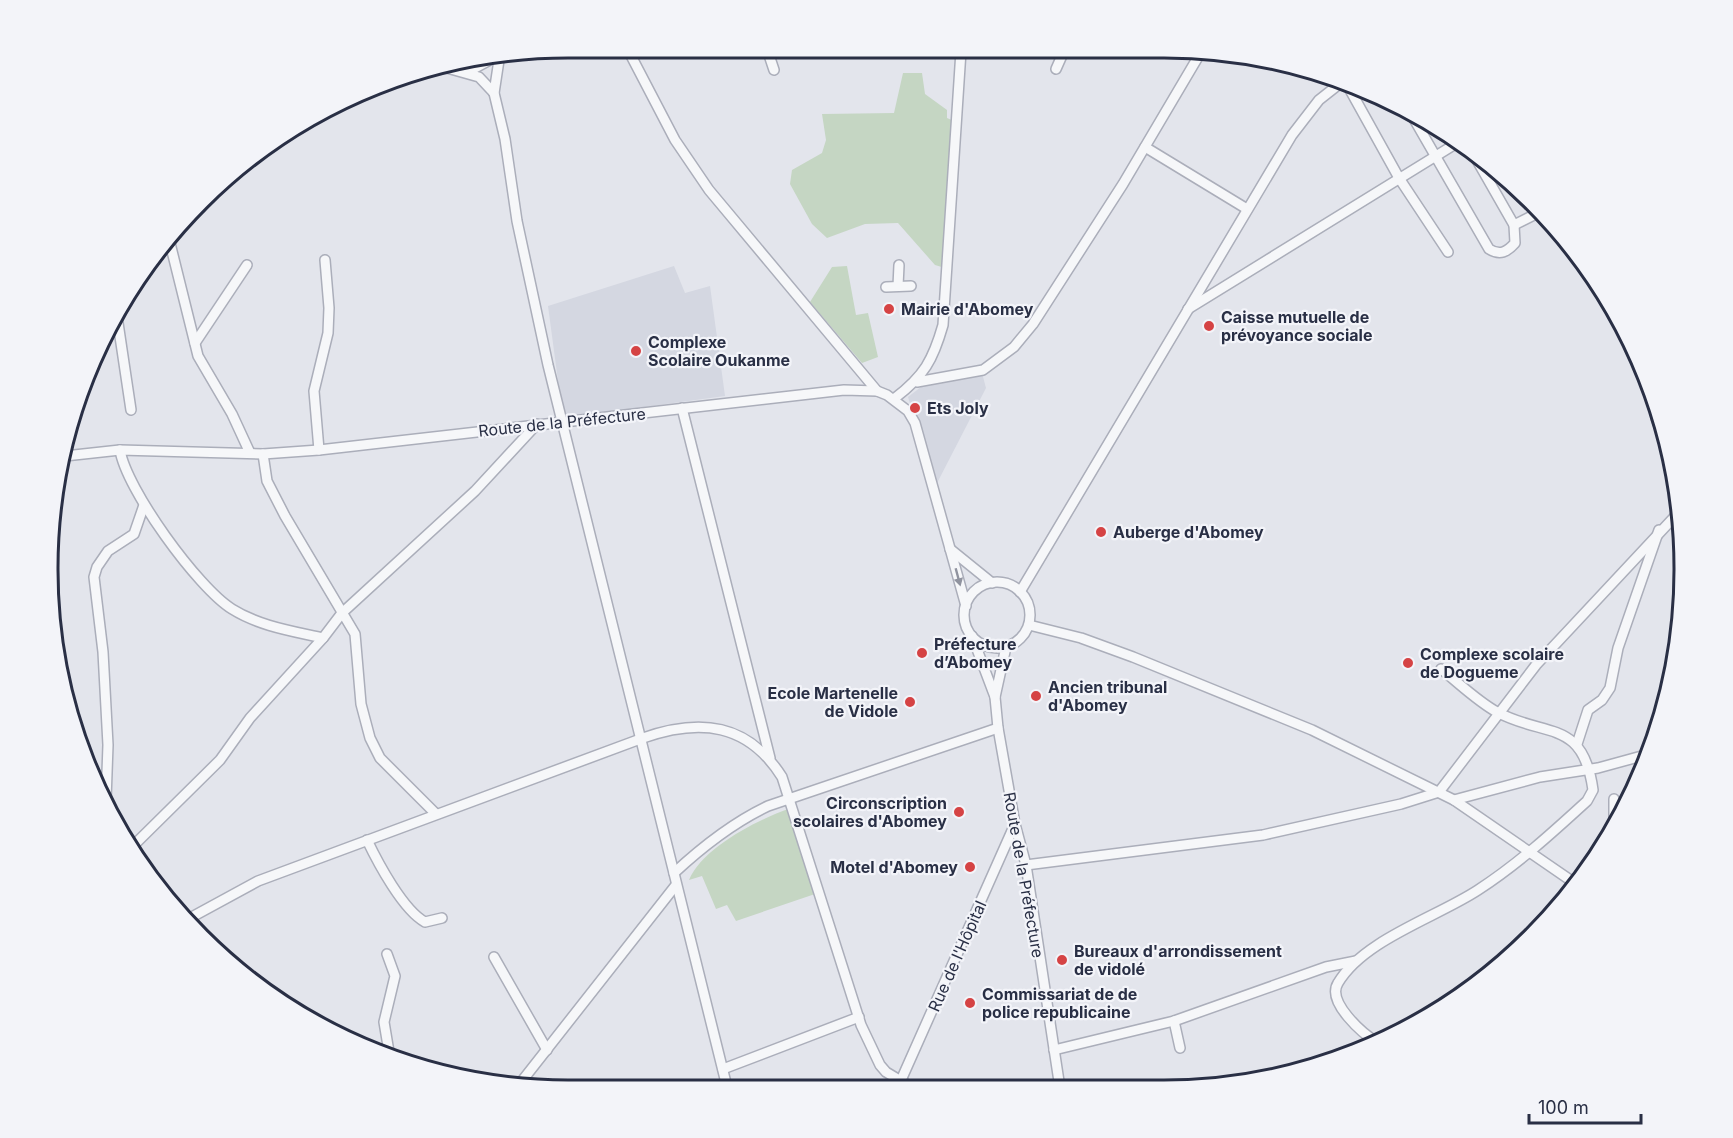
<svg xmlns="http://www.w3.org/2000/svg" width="1733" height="1138" viewBox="0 0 1733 1138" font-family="Inter,sans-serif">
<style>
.built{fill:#d4d7e1}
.green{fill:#c5d6c3}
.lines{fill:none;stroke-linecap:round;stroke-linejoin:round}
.minor-casing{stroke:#abaeba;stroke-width:12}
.minor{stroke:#f6f7f9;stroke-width:9}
.oneway{fill:#90939f}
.poi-dot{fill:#d54344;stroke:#f3f4f9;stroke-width:2}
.labels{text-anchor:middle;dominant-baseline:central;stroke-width:4.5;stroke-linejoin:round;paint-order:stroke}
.poi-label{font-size:16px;font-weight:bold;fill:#292f45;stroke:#f3f4f9;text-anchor:start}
.street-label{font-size:16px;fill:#292f45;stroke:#f3f4f9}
.rim{fill:none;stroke:#292f45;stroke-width:3}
</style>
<rect width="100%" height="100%" fill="#e3e5ec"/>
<g class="built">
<path d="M674,266L685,293L710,286L725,396L563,418L548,306Z"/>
<path d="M982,373L986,388L935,487L908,397L921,387Z"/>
</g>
<g class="green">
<path d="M903,73H922L925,94L947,110V118L954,121L945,268L935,265L898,223L865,224L827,238L812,224L790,184L792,170L822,153L826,140L822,114L894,113Z"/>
<path d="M847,266L856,315L868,313L878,357L862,363L810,302L832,267Z"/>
<path d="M788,809L815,894L736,921L727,905L716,909L702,876L689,880C702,848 757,820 788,809Z"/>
</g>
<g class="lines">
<defs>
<g id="minor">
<path d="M627,48L675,140L709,190L877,391"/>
<path d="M767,49L774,70"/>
<path d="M499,60L494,93L505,139L517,221L548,365L727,1087"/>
<path d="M447,68L479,77L494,93"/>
<path d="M460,69L475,68L488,61"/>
<path d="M1056,69L1064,51"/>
<path d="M1349,88L1399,178L1448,252"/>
<path d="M1410,112L1489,249C1500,256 1507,252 1515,243L1514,225L1474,155"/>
<path d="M1145,147L1247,209"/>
<path d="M1514,225L1540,212"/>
<path d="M169,239L198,356L232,414L250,453"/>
<path d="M898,286L899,265"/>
<path d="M886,287L911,286"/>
<path d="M1188,309L1457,143"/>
<path d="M118,323L131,410"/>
<path d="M195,343L247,265"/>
<path d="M917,382L983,370L1014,347L1033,324L1123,184L1201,52"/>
<path d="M895,398C924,376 933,360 943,325L961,51"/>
<path d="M1654,398L1656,418L1672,461"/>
<path d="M682,408L770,758"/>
<path d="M120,450C126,489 198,588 232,609C259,626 292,631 323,638"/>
<path d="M319,450L314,391L328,333L329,308L325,260"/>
<path d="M263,454L267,481L285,516L355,634L361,704L370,738L380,758L436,814"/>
<path d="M65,456L120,450L263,454L319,450L844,390L877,391L887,395L908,411L915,423L966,606"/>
<path d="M950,549L992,583"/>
<circle cx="997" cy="615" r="33"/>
<path d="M1020,592L1292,135L1319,100L1338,85"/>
<path d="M1029,625L1081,638L1133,657L1312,730L1454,800L1576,884"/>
<path d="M972,636L995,697L998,728L1015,824L1026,865L1060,1088"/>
<path d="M995,697L1006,647"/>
<path d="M1577,744L1588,710L1602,700L1610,688L1618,648L1659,530"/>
<path d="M1614,799V831"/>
<path d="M106,800L108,745L103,652L94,577L97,567L108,551L134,534L144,505"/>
<path d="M1454,800L1540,777L1598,768L1649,754"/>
<path d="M367,840C378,863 403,910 425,922L442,918"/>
<path d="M132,847L220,760L250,718L323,638L342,613L475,491L537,424"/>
<path d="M1026,865L1263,835L1401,804L1439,792L1536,665L1680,511"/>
<path d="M674,873C703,846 732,823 768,806L998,728"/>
<path d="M190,918L258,881L643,738C700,718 748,723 782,777L861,1025L880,1065L886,1072L911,1087"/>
<path d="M387,954L395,976L384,1022L389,1052"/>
<path d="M494,957L547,1050"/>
<path d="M1174,1021L1180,1048"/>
<path d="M1378,1043C1363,1034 1326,1002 1338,983C1363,940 1437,917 1478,890C1518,864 1552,833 1587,801L1593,790C1583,718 1545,738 1497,712C1477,701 1459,683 1441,669"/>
<path d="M1054,1050L1174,1021L1326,967L1356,961"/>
<path d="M723,1069L859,1017"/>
<path d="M518,1086L676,885"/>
<path d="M898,1087L1015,824"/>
</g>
</defs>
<use href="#minor" class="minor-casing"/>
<use href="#minor" class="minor"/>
</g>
<defs><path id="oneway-solid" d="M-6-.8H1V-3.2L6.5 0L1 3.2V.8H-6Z" transform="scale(1.5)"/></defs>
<use class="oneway" href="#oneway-solid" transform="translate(958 577) rotate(75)"/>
<g class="poi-dot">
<circle cx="889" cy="309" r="6"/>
<circle cx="1209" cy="326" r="6"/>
<circle cx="636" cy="351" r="6"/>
<circle cx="915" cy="408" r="6"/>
<circle cx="1101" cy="532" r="6"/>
<circle cx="922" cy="653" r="6"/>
<circle cx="1408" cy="663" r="6"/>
<circle cx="1036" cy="696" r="6"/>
<circle cx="910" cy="702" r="6"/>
<circle cx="959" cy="812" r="6"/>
<circle cx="970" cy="867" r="6"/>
<circle cx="1062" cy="960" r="6"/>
<circle cx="970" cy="1003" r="6"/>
</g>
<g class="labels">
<g class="poi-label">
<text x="901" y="309">Mairie d'Abomey</text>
<text x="1221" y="317">Caisse mutuelle de<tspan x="1221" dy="18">prévoyance sociale</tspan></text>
<text x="648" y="342">Complexe<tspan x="648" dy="18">Scolaire Oukanme</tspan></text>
<text x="927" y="408">Ets Joly</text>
<text x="1113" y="532">Auberge d'Abomey</text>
<text x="934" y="644">Préfecture<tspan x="934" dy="18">d’Abomey</tspan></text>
<text x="1420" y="654">Complexe scolaire<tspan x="1420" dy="18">de Dogueme</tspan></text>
<text x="1048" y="687">Ancien tribunal<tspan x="1048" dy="18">d'Abomey</tspan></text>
<text x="898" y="693" text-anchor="end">Ecole Martenelle<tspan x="898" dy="18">de Vidole</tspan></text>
<text x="947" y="803" text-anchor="end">Circonscription<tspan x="947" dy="18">scolaires d'Abomey</tspan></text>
<text x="958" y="867" text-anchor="end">Motel d'Abomey</text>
<text x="1074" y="951">Bureaux d'arrondissement<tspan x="1074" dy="18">de vidolé</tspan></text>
<text x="982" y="994">Commissariat de de<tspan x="982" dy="18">police republicaine</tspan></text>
</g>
<g class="street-label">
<text transform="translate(562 422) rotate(-6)">Route de la Préfecture</text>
<text transform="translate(1024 875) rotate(80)">Route de la Préfecture</text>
<text transform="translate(957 956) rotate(-66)">Rue de l'Hôpital</text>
</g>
</g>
<path d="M0 0H1733V1138H0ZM568 58H1164A510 510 0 0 1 1674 568V570A510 510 0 0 1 1164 1080H568A510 510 0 0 1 58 570V568A510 510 0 0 1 568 58Z" fill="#f3f4f9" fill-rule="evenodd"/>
<path class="rim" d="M568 58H1164A510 510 0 0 1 1674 568V570A510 510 0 0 1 1164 1080H568A510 510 0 0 1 58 570V568A510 510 0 0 1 568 58Z"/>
<path d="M1529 1114v9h112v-9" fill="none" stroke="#292f45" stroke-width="3"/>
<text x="1538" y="1114" font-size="18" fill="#292f45" stroke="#f3f4f9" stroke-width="4.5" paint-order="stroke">100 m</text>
</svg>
